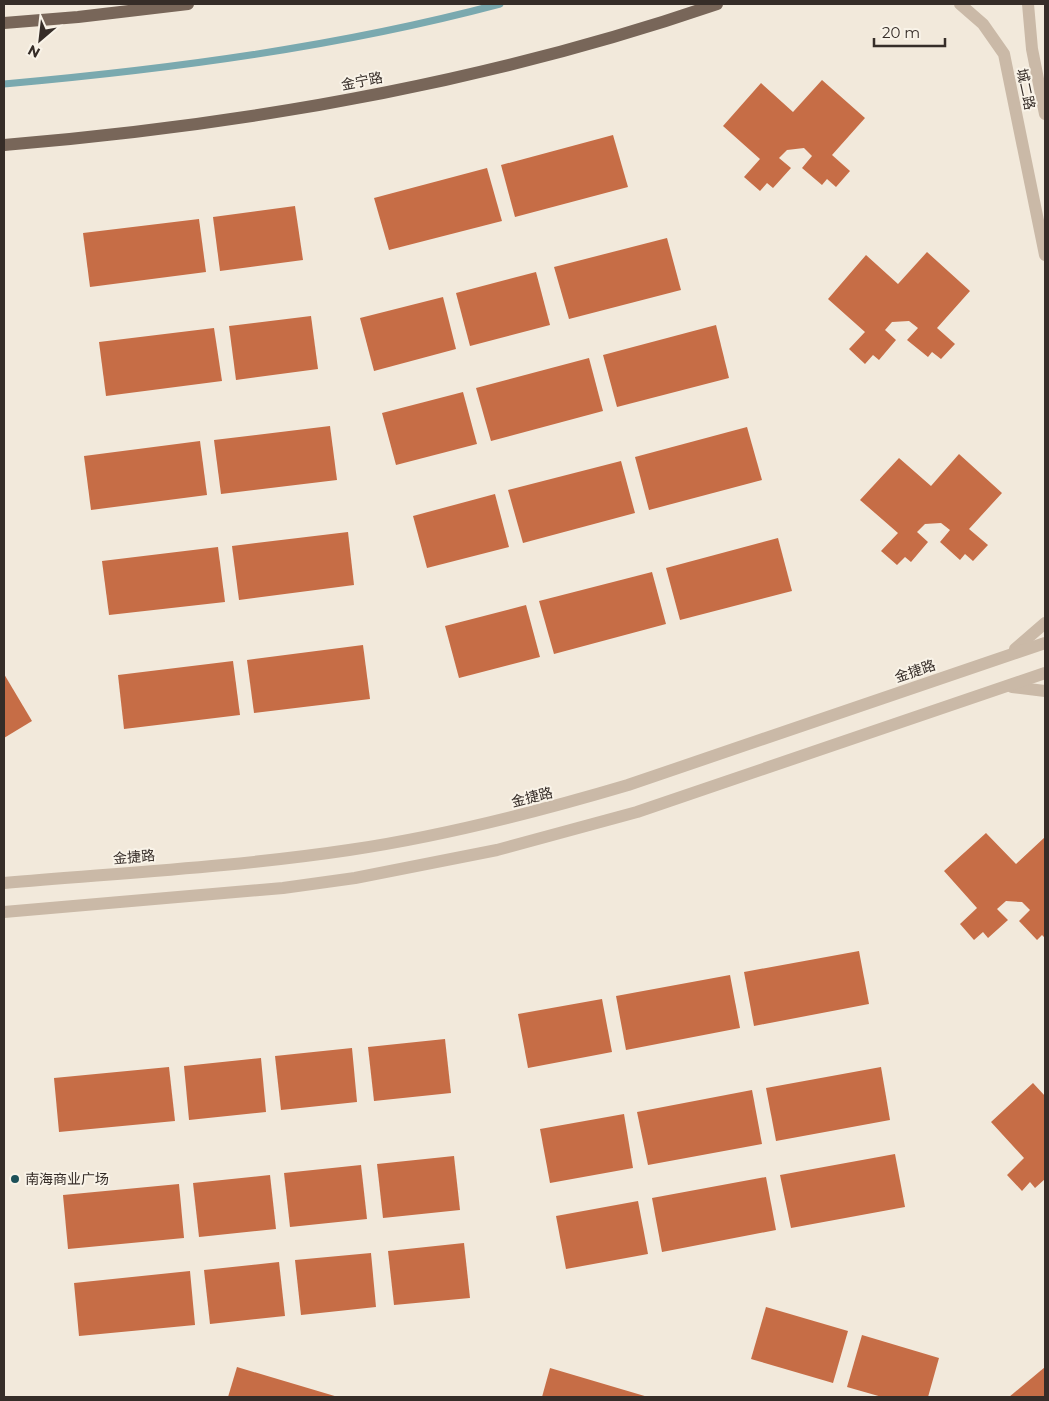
<svg xmlns="http://www.w3.org/2000/svg" width="1049" height="1401" viewBox="0 0 1049 1401" font-family="Montserrat,'Noto Sans SC',sans-serif">
<style>
.lines{fill:none;stroke-linecap:round;stroke-linejoin:round}
.stream{stroke:#7aa9af;stroke-width:7}
.building{fill:#c66d46}
.minor{stroke:#cab9a7;stroke-width:12}
.major{stroke:#786659;stroke-width:12}
.poi-dot{fill:#1d5058;stroke:#f9f3e8;stroke-width:2}
.labels{text-anchor:middle;dominant-baseline:central;stroke-width:4;stroke-linejoin:round;paint-order:stroke}
.street-label{font-size:14px;fill:#362d28;stroke:#f9f3e8}
.poi-label{font-size:14px;fill:#362d28;stroke:#f9f3e8;text-anchor:start}
</style>
<rect width="100%" height="100%" fill="#f2e9db"/>
<g class="lines">
<path class="stream" d="M4,84C171,69 338,47 500,4"/>
</g>
<g class="building">
<path d="M822,80L865,118L832,155L850,171L836,187L827,179L822,185L802,168L812,156L804,148L787,150L779,158L791,168L773,188L767,183L760,191L744,177L760,159L723,126L761,83L793,112Z"/>
<path d="M613,135L628,187L515,217L501,165Z"/>
<path d="M487,168L502,221L389,250L374,198Z"/>
<path d="M295,206L303,260L220,271L213,217Z"/>
<path d="M199,219L206,272L90,287L83,233Z"/>
<path d="M667,238L681,290L569,319L554,267Z"/>
<path d="M927,252L970,291L937,328L955,344L941,359L932,352L928,357L907,340L918,328L909,321L892,322L885,330L896,340L879,360L873,355L865,364L849,349L865,332L828,299L866,255L898,284Z"/>
<path d="M536,272L550,325L470,346L456,293Z"/>
<path d="M443,297L456,349L374,371L360,318Z"/>
<path d="M311,316L318,369L236,380L229,326Z"/>
<path d="M716,325L729,378L617,407L603,355Z"/>
<path d="M214,328L222,381L106,396L99,342Z"/>
<path d="M589,358L603,411L491,441L476,388Z"/>
<path d="M463,392L477,444L396,465L382,413Z"/>
<path d="M330,426L337,480L221,494L214,440Z"/>
<path d="M747,427L762,480L649,510L635,457Z"/>
<path d="M200,441L207,495L91,510L84,456Z"/>
<path d="M959,454L1002,493L969,529L988,545L973,561L965,554L960,560L940,542L950,530L941,523L925,524L917,532L928,542L911,562L905,557L897,565L881,551L898,533L860,500L899,458L931,486Z"/>
<path d="M621,461L635,513L523,543L508,490Z"/>
<path d="M495,494L509,547L427,568L413,516Z"/>
<path d="M348,532L354,585L239,600L232,546Z"/>
<path d="M778,538L792,591L680,620L666,568Z"/>
<path d="M218,547L225,602L109,615L102,561Z"/>
<path d="M652,572L666,624L554,654L539,601Z"/>
<path d="M526,605L540,657L459,678L445,626Z"/>
<path d="M363,645L370,699L254,713L247,660Z"/>
<path d="M233,661L240,715L124,729L118,675Z"/>
<path d="M4,674L32,721L4,738Z"/>
<path d="M986,833L1016,864L1045,837V938L1042,935L1037,940L1019,921L1030,910L1022,902L1006,901L997,909L1008,920L988,938L983,932L974,940L960,924L977,908L944,871Z"/>
<path d="M859,951L869,1004L754,1026L744,972Z"/>
<path d="M730,975L740,1028L626,1050L616,996Z"/>
<path d="M602,999L612,1052L528,1068L518,1014Z"/>
<path d="M445,1039L451,1093L374,1101L368,1047Z"/>
<path d="M352,1048L357,1102L281,1110L275,1056Z"/>
<path d="M261,1058L266,1112L189,1120L184,1066Z"/>
<path d="M169,1067L175,1121L59,1132L54,1078Z"/>
<path d="M881,1067L890,1120L776,1141L766,1088Z"/>
<path d="M1033,1083L1045,1096V1179L1035,1188L1030,1182L1022,1191L1007,1175L1024,1158L991,1122Z"/>
<path d="M752,1090L762,1144L648,1165L637,1112Z"/>
<path d="M624,1114L633,1168L550,1183L540,1129Z"/>
<path d="M895,1154L905,1207L791,1228L780,1175Z"/>
<path d="M454,1156L460,1210L383,1218L377,1164Z"/>
<path d="M361,1165L367,1219L290,1227L284,1173Z"/>
<path d="M270,1175L276,1229L199,1237L193,1183Z"/>
<path d="M766,1177L776,1230L662,1252L652,1198Z"/>
<path d="M179,1184L184,1238L68,1249L63,1195Z"/>
<path d="M638,1201L648,1254L566,1269L556,1216Z"/>
<path d="M464,1243L470,1298L394,1305L388,1251Z"/>
<path d="M371,1253L376,1307L301,1315L295,1260Z"/>
<path d="M279,1262L285,1316L210,1324L204,1270Z"/>
<path d="M190,1271L195,1325L79,1336L74,1283Z"/>
<path d="M766,1307L848,1331L833,1383L751,1359Z"/>
<path d="M862,1335L939,1358L928,1397H882L847,1387Z"/>
<path d="M237,1367L338,1397H228Z"/>
<path d="M1045,1367V1397H1009Z"/>
<path d="M550,1368L648,1397H542Z"/>
</g>
<g class="lines">
<g class="minor">
<path d="M960,4L983,24L1004,54L1045,255"/>
<path d="M1028,4L1032,49L1045,114"/>
<path d="M1015,649L1045,623"/>
<path d="M1012,687L1045,691"/>
<path d="M4,883C119,873 235,867 349,850C444,836 537,812 628,785L1045,643"/>
<path d="M4,912L283,888L355,878L497,850L637,812L1045,673"/>
</g>
<g class="major">
<path d="M4,23L78,17L188,4"/>
<path d="M4,145C245,125 487,83 717,4"/>
</g>
</g>
<circle class="poi-dot" cx="15" cy="1179" r="5"/>
<g class="labels">
<g class="street-label">
<text transform="translate(362 81) rotate(-11)">金宁路</text>
<text transform="translate(1026 89) rotate(78)">城二路</text>
<text transform="translate(915 671) rotate(-19)">金捷路</text>
<text transform="translate(532 797) rotate(-14)">金捷路</text>
<text transform="translate(134 857) rotate(-5)">金捷路</text>
</g>
<g class="poi-label">
<text x="25" y="1179">南海商业广场</text>
</g>
</g>
<rect width="1049" height="1401" fill="none" stroke="#362d28" stroke-width="10"/>
<g transform="translate(40 40) rotate(208)" stroke="#f9f3e8" stroke-width="4" paint-order="stroke">
<path d="M0-4L9 19L0 12L-9 19Z" fill="#362d28"/>
<text y="-8" font-size="14" font-weight="bold" text-anchor="middle" fill="#362d28">N</text>
</g>
<path d="M874 38v8h71v-8" fill="none" stroke="#362d28" stroke-width="2.5"/>
<text x="882" y="38" font-size="15" fill="#362d28" stroke="#f9f3e8" stroke-width="4" paint-order="stroke">20 m</text>
</svg>
